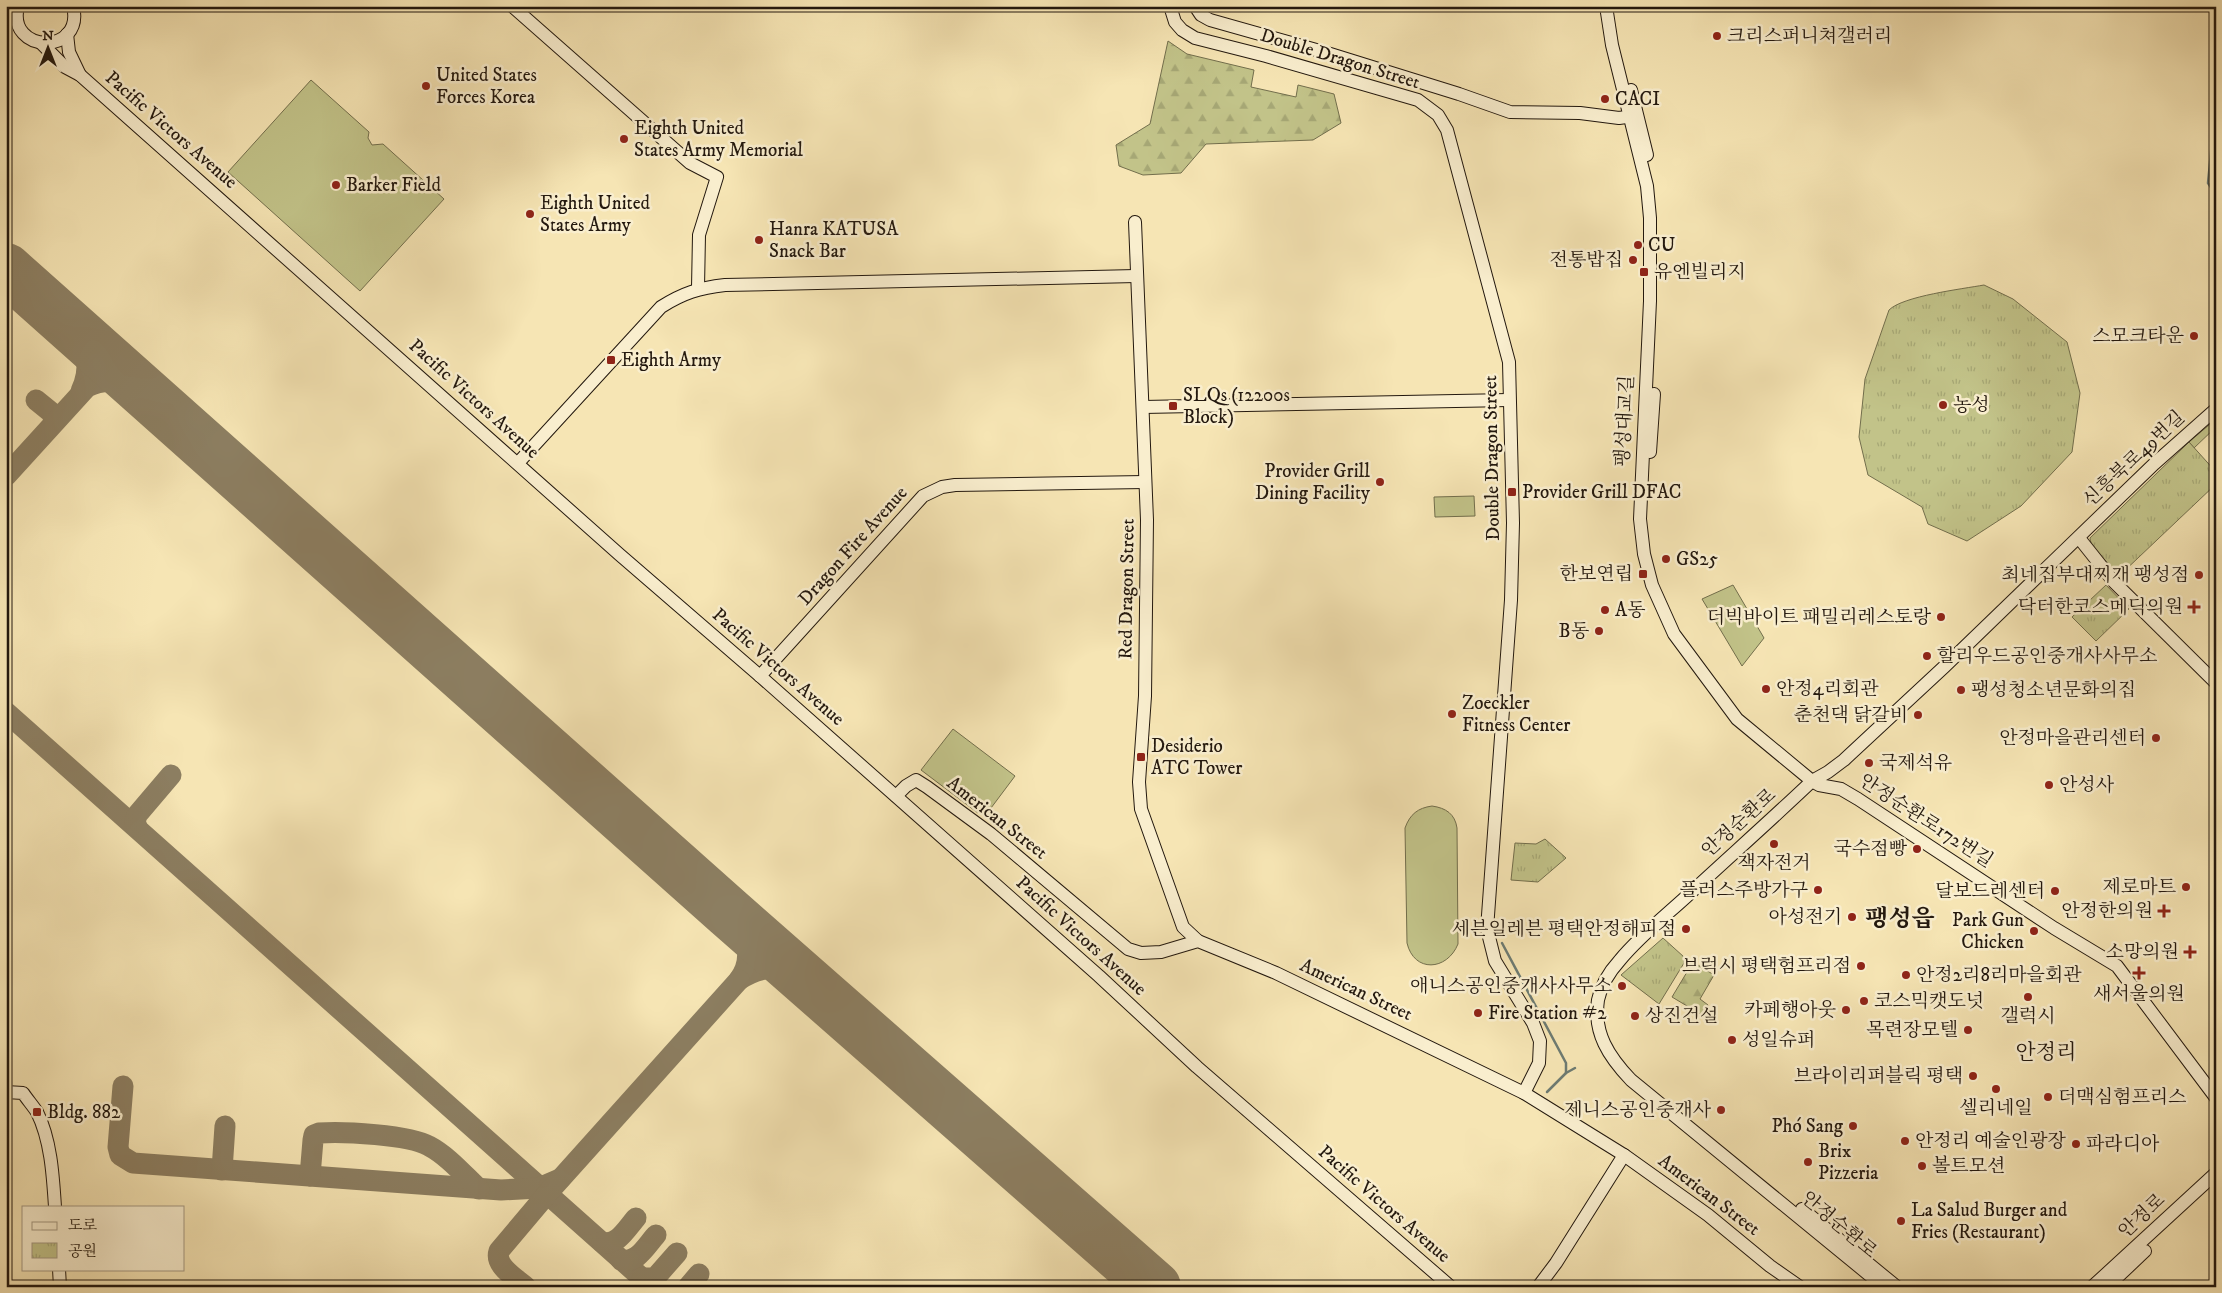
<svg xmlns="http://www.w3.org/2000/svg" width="2222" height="1293" viewBox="0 0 2222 1293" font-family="'IM FELL DW Pica','Noto Serif KR',serif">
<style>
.grass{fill:#c2c389;stroke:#726e4c}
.forest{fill:url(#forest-firs);stroke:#726e4c}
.park{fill:url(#park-tufts);stroke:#726e4c}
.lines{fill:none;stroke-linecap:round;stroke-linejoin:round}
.stream{stroke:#6d7b72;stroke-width:2.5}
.taxiway{stroke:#8c7e61;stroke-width:21}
.runway{stroke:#8c7e61;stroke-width:52}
.secondary-casing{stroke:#23180e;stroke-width:14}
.secondary{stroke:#f9eece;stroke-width:12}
.poi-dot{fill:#8f2418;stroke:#f9eece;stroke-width:2}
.labels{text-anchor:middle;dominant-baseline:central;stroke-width:5;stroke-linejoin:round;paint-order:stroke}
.poi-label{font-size:19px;fill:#23180e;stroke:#f9eece;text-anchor:start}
.street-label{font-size:19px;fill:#23180e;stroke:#f9eece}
.quarter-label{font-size:21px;fill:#23180e;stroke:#f9eece}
.district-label{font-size:24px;font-weight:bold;fill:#23180e;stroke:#f9eece}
</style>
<defs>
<pattern id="forest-firs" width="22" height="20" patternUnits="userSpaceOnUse" patternTransform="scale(1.25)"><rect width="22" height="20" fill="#c2c389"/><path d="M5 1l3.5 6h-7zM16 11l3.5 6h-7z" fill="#a6a775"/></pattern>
<pattern id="park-tufts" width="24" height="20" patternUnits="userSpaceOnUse" patternTransform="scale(1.25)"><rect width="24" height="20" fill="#c2c389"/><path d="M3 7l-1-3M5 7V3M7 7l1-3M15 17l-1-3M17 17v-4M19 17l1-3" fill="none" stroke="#a6a775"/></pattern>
</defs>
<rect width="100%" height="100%" fill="#f6e5b4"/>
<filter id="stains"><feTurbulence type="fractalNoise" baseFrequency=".004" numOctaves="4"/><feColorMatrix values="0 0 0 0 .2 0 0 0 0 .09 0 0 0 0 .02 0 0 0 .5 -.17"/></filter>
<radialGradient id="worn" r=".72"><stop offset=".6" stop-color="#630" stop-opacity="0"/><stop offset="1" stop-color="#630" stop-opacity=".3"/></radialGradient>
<g class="grass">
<path d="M311,80L369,132L368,138L372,145L383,144L444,199L360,291L228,172Z"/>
<path d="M2216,419V427L2194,448L2189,442Z"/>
<path d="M1474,496L1475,516L1435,517L1434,497Z"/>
<path d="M1733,585L1764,638L1742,666L1702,599Z"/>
<path d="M953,729L1015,776L988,812L982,808L978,813L921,770Z"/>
<path d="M1432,806C1446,808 1455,814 1457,828L1458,944C1447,971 1414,973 1407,943L1405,828C1410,814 1418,808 1432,806Z"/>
</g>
<g class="forest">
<path d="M1168,41L1187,54L1254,70L1251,87L1296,97L1298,85L1334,94L1341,123L1313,140L1206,144L1181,173L1143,175L1119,166L1116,145L1150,124Z"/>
<path d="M1693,962L1714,975L1700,999L1708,1005L1702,1015L1672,997Z"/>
</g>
<g class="park">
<path d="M1984,285L2013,299L2067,342L2080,393L2072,452L2021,506L1967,541L1928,524L1922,507L1868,475L1859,437L1865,379L1889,310C1903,296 1962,289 1984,285Z"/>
<path d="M2189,442L2216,472V484L2119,576L2091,545L2090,538Z"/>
<path d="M2106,585L2129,609L2096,641L2072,617Z"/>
<path d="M1545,839L1566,858L1538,882L1511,880L1515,843L1536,844Z"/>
<path d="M1663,938L1684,957V963L1659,1004L1621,975Z"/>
</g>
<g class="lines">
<g class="stream">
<path d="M2216,100L2208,183L2216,195"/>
<path d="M1502,943L1566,1063V1073"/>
<path d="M1547,1092L1566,1073L1575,1068"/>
</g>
<g class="taxiway">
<path d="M73,330C87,350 92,368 81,391"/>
<path d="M36,400L52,413L54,421"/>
<path d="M6,476L87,387C108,377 123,382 144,392"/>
<path d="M6,712L652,1287"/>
<path d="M137,827L135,822L137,815L171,775"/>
<path d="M728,912C744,933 757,955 739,980C762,964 782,966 805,979"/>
<path d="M123,1086L118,1147L120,1155L133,1163L501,1190L539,1188L560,1179"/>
<path d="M222,1170L225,1126"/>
<path d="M310,1176L313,1140L314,1135L319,1133C342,1131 410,1135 429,1146C448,1156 464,1175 479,1189"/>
<path d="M602,1242C617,1247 627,1228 636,1218"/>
<path d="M621,1260C637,1264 646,1246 656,1235"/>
<path d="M642,1278H655L677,1253"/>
<path d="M526,1287C516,1278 494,1266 499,1251L547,1194L739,980"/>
<path d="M688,1287L699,1274"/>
</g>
<path class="runway" d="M6,269L728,912L1155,1287"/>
<defs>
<g id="secondary">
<path d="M18,6C6,54 85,56 73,6"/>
<path d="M512,6L690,163L717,177L699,235L698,288"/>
<path d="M1170,6L1175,22L1182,30L1195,38L1266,56L1418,100L1438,115L1447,130L1509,362L1513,523L1511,600L1487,929L1495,961L1533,1023L1540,1041L1539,1063L1524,1093"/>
<path d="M1195,6L1201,15L1210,20L1327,53L1459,94L1510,112L1580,113L1619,118L1634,116"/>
<path d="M1606,6L1612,45L1647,186L1650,218V301L1640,519L1644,554L1652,585L1674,634L1737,719L1812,781L1819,785L1841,789L1858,799L2054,928L2117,966L2216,1098"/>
<path d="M67,34L69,52L80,75"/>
<path d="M41,43L65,67L80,75L620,555L760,676L1099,976L1197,1067L1451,1287"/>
<path d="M1631,90L1647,155"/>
<path d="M1135,222L1147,520L1145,696L1139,782L1141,809L1183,927L1198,941"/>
<path d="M1143,407L1509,400"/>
<path d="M1650,452L1654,394"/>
<path d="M518,463L661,307C683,293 699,288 725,285L1136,276"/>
<path d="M2079,538L2114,582L2216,683"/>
<path d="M760,676L923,496L942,487L955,485L1145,482"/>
<path d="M896,796L906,786L916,780L927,787L991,834L1128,949L1141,953L1161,952L1198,941L1276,973L1524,1093L1624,1155L1708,1215L1770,1266L1800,1287"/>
<path d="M6,1092L23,1093C27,1099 33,1106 37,1112C51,1140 53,1176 55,1207"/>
<path d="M1802,1209L1897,1287"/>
<path d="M59,1269L60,1287"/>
<path d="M1538,1287L1556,1263L1624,1155"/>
<path d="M1884,1287L1631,1080C1609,1057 1593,1033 1598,1000C1601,985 1610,971 1620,960C1639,937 1664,917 1686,897C1728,858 1771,820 1812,781L1828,772L1844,760L1944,667L2154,464L2216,409"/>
<path d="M2092,1287L2216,1173"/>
<path d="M2107,1287L2145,1251"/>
</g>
</defs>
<use href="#secondary" class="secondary-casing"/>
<use href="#secondary" class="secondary"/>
</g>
<g class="poi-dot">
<circle cx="1717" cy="36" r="5"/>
<circle cx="426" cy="86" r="5"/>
<circle cx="1605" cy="99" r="5"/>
<circle cx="624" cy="139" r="5"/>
<circle cx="336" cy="185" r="5"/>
<circle cx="530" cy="214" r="5"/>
<circle cx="759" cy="240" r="5"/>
<circle cx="1638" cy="245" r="5"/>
<circle cx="1633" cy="260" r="5"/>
<rect x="1639" y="267" width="10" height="10" rx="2.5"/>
<circle cx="2194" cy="336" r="5"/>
<rect x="606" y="355" width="10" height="10" rx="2.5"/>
<circle cx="1943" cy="405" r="5"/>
<rect x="1168" y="401" width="10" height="10" rx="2.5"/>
<circle cx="1380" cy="482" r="5"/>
<rect x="1507" y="487" width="10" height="10" rx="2.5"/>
<circle cx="1666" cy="559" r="5"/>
<rect x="1638" y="569" width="10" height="10" rx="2.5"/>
<circle cx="2199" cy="575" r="5"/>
<path d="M2191.5 599.5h5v5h5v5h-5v5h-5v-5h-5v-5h5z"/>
<circle cx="1605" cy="610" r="5"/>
<circle cx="1941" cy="617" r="5"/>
<circle cx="1599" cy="631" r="5"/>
<circle cx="1927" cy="656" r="5"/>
<circle cx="1766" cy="689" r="5"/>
<circle cx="1961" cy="690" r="5"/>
<circle cx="1452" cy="714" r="5"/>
<circle cx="1918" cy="715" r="5"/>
<circle cx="2156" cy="738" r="5"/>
<rect x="1136" y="752" width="10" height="10" rx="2.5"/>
<circle cx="1869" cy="763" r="5"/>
<circle cx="2049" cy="785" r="5"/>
<circle cx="1774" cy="844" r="5"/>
<circle cx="1917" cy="849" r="5"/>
<circle cx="2186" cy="887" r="5"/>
<circle cx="1818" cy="890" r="5"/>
<circle cx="2055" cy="891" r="5"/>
<path d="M2161.5 903.5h5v5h5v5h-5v5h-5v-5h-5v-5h5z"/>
<circle cx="1852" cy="917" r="5"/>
<circle cx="1686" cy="929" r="5"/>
<circle cx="2034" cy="931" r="5"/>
<path d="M2187.5 944.5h5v5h5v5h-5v5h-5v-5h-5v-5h5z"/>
<circle cx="1861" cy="966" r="5"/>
<path d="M2136.5 965.5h5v5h5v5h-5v5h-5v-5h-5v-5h5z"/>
<circle cx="1906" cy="975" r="5"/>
<circle cx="1622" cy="986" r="5"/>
<circle cx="2028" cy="997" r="5"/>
<circle cx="1864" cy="1001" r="5"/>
<circle cx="1846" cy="1010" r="5"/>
<circle cx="1478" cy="1013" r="5"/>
<circle cx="1635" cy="1016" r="5"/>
<circle cx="1968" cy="1030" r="5"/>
<circle cx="1732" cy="1040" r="5"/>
<circle cx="1973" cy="1076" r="5"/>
<circle cx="1996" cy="1089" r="5"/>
<circle cx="2048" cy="1097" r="5"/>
<circle cx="1721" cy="1110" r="5"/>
<rect x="32" y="1107" width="10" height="10" rx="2.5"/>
<circle cx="1853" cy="1126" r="5"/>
<circle cx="1905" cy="1141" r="5"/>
<circle cx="2076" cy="1144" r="5"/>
<circle cx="1808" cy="1162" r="5"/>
<circle cx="1922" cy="1166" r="5"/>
<circle cx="1901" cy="1221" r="5"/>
</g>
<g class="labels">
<g class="poi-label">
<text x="1727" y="36">크리스퍼니쳐갤러리</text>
<text x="436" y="75">United States<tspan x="436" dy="22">Forces Korea</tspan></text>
<text x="1615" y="99">CACI</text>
<text x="634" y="128">Eighth United<tspan x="634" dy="22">States Army Memorial</tspan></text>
<text x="346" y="185">Barker Field</text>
<text x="540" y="203">Eighth United<tspan x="540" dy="22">States Army</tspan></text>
<text x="769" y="229">Hanra KATUSA<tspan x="769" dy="22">Snack Bar</tspan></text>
<text x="1648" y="245">CU</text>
<text x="1623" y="260" text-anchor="end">전통밥집</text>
<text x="1654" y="272">유엔빌리지</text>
<text x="2184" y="336" text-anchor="end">스모크타운</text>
<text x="621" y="360">Eighth Army</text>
<text x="1183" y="395">SLQs (12200s<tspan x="1183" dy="22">Block)</tspan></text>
<text x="1953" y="405">농성</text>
<text x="1370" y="471" text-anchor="end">Provider Grill<tspan x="1370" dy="22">Dining Facility</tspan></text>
<text x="1522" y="492">Provider Grill DFAC</text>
<text x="1676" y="559">GS25</text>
<text x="1633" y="574" text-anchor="end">한보연립</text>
<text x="2189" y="575" text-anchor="end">최네집부대찌개 팽성점</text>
<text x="2183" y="607" text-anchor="end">닥터한코스메딕의원</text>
<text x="1615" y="610">A동</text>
<text x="1931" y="617" text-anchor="end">더빅바이트 패밀리레스토랑</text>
<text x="1589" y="631" text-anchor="end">B동</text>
<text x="1937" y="656">할리우드공인중개사사무소</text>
<text x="1776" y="689">안정4리회관</text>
<text x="1971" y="690">팽성청소년문화의집</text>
<text x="1462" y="703">Zoeckler<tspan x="1462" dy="22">Fitness Center</tspan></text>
<text x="1908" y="715" text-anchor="end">춘천댁 닭갈비</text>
<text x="2146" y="738" text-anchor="end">안정마을관리센터</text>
<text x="1151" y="746">Desiderio<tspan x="1151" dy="22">ATC Tower</tspan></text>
<text x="1879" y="763">국제석유</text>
<text x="2059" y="785">안성사</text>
<text x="1907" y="849" text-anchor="end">국수점빵</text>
<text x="1774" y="863" text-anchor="middle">잭자전거</text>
<text x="2176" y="887" text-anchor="end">제로마트</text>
<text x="1808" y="890" text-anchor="end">플러스주방가구</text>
<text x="2045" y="891" text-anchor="end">달보드레센터</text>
<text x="2153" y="911" text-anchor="end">안정한의원</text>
<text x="1842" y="917" text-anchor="end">아성전기</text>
<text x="2024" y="920" text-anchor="end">Park Gun<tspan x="2024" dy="22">Chicken</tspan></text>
<text x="1676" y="929" text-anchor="end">세븐일레븐 평택안정해피점</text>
<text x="2179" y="952" text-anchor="end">소망의원</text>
<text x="1851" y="966" text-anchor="end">브럭시 평택험프리점</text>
<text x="1916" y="975">안정2리8리마을회관</text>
<text x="1612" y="986" text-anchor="end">애니스공인중개사사무소</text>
<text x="2139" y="994" text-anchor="middle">새서울의원</text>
<text x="1874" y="1001">코스믹캣도넛</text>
<text x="1836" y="1010" text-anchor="end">카페행아웃</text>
<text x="1488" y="1013">Fire Station #2</text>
<text x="1645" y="1016">상진건설</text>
<text x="2028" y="1016" text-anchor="middle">갤럭시</text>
<text x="1958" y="1030" text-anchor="end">목련장모텔</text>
<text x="1742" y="1040">성일슈퍼</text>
<text x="1963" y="1076" text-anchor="end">브라이리퍼블릭 평택</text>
<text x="2058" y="1097">더맥심험프리스</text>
<text x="1996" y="1108" text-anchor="middle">셀리네일</text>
<text x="1711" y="1110" text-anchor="end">제니스공인중개사</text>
<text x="47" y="1112">Bldg. 882</text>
<text x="1843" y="1126" text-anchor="end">Phó Sang</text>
<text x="1915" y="1141">안정리 예술인광장</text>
<text x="2086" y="1144">파라디아</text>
<text x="1818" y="1151">Brix<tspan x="1818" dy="22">Pizzeria</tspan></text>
<text x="1932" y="1166">볼트모션</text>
<text x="1911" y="1210">La Salud Burger and<tspan x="1911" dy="22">Fries (Restaurant)</tspan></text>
</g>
<g class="street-label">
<text transform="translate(1340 59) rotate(17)">Double Dragon Street</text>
<text transform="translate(171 130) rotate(41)">Pacific Victors Avenue</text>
<text transform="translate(474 399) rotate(42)">Pacific Victors Avenue</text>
<text transform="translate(1625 421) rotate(-87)">팽성대교길</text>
<text transform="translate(1492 458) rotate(-91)">Double Dragon Street</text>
<text transform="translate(2134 459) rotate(-43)">신흥북로49번길</text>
<text transform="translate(853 546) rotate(-48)">Dragon Fire Avenue</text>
<text transform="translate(1127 589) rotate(-89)">Red Dragon Street</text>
<text transform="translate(778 667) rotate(41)">Pacific Victors Avenue</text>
<text transform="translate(997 818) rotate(38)">American Street</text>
<text transform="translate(1926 821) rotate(33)">안정순환로172번길</text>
<text transform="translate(1739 823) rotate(-42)">안정순환로</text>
<text transform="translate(1081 936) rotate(42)">Pacific Victors Avenue</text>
<text transform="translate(1356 990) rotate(25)">American Street</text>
<text transform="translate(1709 1195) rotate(37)">American Street</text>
<text transform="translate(1384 1204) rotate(41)">Pacific Victors Avenue</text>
<text transform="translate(2142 1216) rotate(-43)">안정로</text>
<text transform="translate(1839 1225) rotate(40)">안정순환로</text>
</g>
<g class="quarter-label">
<text x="2046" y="1053">안정리</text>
</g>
<g class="district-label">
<text x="1900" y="919">팽성읍</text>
</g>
</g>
<rect width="2222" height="1293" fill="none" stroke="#f6e5b4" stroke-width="25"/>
<rect x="8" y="8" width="2207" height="1278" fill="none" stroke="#23180e" stroke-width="2.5"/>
<rect x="12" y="12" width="2197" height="1268" fill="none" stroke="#23180e"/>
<rect x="22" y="1206" width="162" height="65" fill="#f9eece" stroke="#a39881"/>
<rect x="32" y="1222" width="25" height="8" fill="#f9eece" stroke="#a39881"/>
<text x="68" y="1230" font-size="15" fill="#23180e">도로</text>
<rect x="32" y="1243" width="25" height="15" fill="url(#park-tufts)" stroke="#a39881"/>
<text x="68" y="1256" font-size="15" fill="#23180e">공원</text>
<g transform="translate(48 48)" stroke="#f9eece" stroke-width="4" paint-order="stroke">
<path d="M0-4L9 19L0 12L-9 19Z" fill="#23180e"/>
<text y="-8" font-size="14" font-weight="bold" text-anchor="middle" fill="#23180e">N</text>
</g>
<rect width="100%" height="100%" filter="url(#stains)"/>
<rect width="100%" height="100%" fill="url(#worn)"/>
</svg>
